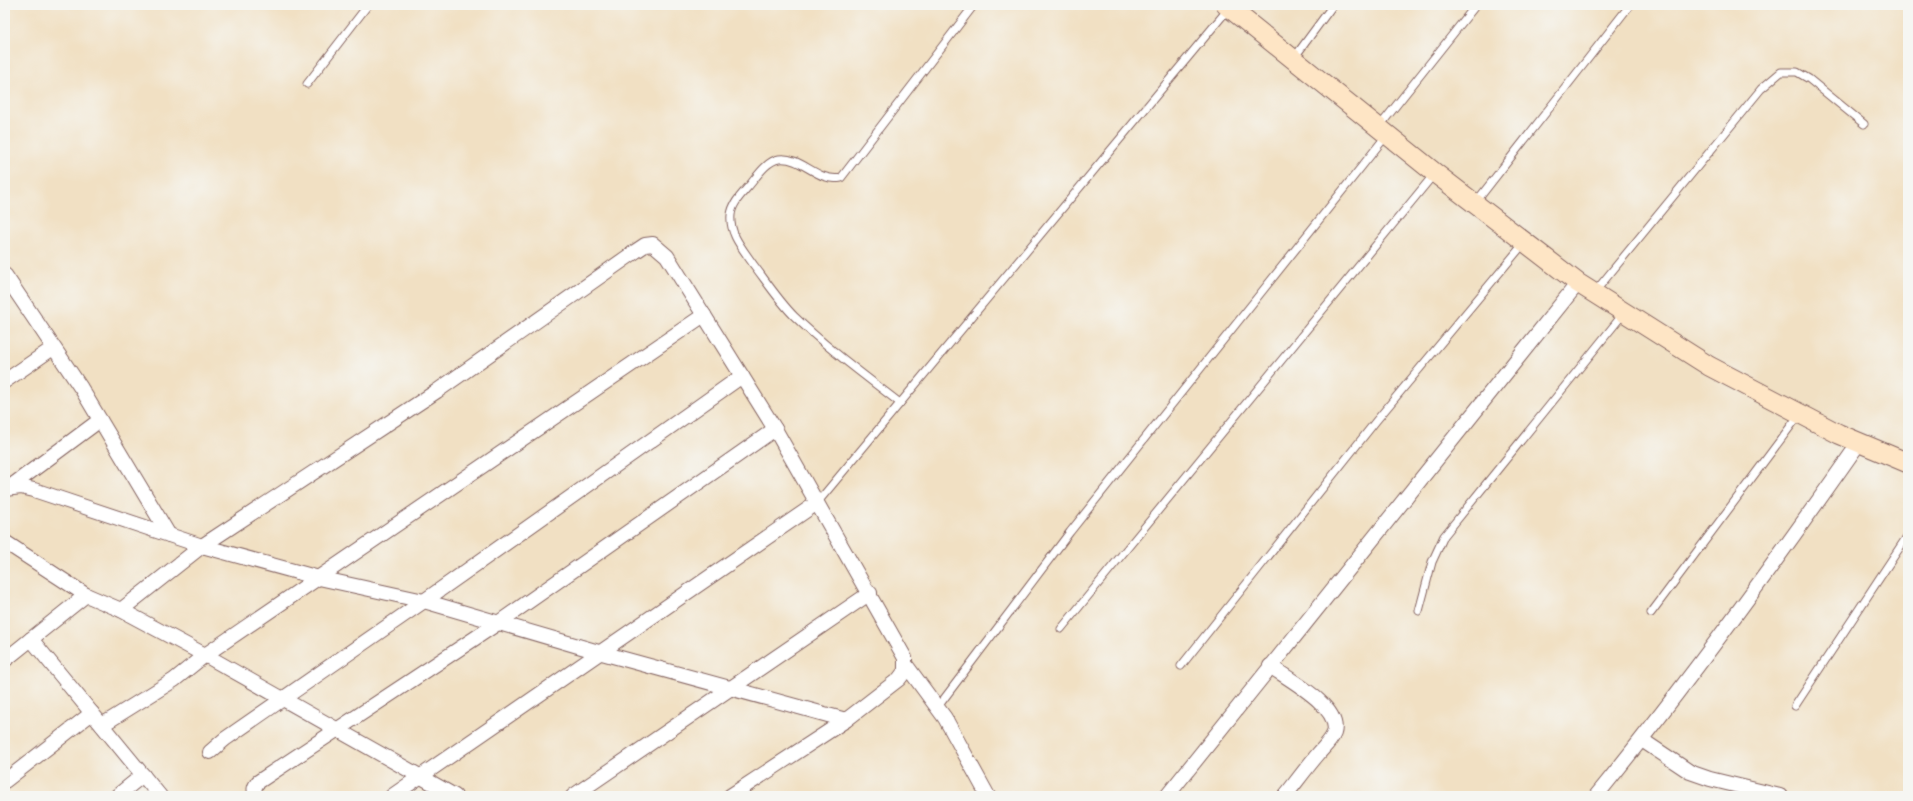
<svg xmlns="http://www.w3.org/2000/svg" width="1913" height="801" viewBox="0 0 1913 801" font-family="Mynerve,sans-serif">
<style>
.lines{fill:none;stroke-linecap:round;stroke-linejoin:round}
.service-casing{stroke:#846360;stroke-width:9}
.minor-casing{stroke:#846360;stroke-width:16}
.secondary-casing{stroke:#846360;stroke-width:21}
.service{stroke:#fff;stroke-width:7}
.minor{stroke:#fff;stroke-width:14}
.secondary{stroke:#fee5c5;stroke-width:19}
</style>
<rect width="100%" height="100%" fill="#f6f6f2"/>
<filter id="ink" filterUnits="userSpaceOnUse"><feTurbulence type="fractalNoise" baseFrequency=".025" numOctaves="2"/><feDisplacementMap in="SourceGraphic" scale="8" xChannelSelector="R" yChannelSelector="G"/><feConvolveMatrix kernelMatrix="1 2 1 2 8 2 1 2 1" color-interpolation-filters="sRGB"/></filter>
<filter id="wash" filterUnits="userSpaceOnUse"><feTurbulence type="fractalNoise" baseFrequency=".012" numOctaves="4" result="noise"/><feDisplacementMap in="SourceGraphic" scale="16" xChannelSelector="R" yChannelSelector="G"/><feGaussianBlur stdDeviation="0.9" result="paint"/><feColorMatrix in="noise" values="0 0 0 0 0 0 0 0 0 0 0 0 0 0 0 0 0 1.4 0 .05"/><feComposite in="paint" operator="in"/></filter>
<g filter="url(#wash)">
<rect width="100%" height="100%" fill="#f1e0c3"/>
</g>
<g filter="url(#ink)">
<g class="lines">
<defs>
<g id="service">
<path d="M1294,58L1333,5"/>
<path d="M307,84L368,5"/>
<path d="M1379,127L1476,5"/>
<path d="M1476,202L1630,5"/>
<path d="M1594,293L1761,89L1781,72H1797L1809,79L1864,124"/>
<path d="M900,403C864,375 827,348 794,316C779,301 766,281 753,264C743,249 729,234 731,215C732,204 741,195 748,187C756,178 766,161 779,159C802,156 818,183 841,178L974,5"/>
<path d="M817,503L1229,8"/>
<path d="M1419,611L1432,562L1444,536L1624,313"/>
<path d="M1651,613L1799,415"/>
<path d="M1061,629L1435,173"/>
<path d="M1181,666L1376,421L1525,242"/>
<path d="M1795,706L1908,535"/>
<path d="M937,708L1070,532L1386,136"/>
</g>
<g id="minor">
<path d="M5,275L81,388L169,535"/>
<path d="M5,381L53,348"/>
<path d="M14,484L100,420"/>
<path d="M5,489L21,487L34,490L202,546L319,578L424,601L602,653L846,720"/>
<path d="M5,542L86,595L121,610L205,655L455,796"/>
<path d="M121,610L202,546L437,391L636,251L645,245L653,244L667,256L775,429L905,658V671L899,679L846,720L730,796"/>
<path d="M31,639L160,796"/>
<path d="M5,660L86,595"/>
<path d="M906,665L945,718L988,796"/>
<path d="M1270,666C1288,679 1342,707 1334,733C1331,741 1324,747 1319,753C1307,767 1296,782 1285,796"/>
<path d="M102,725L174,680L205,655L704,315"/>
<path d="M1642,740L1690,772L1710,779L1780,796"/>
<path d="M210,752L225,739L424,601L742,376"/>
<path d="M5,781L92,713"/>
<path d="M117,796L143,775"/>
<path d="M257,796C253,790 254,787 258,782L498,623L775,429"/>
<path d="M392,796L817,503"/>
<path d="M573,796L870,593"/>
<path d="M1167,796L1578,283"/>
<path d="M1596,796C1689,682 1775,563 1859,443"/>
</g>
<path id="secondary" d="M1226,5L1435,173L1578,283L1709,366L1839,434L1908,463"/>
</defs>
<use href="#service" class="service-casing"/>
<use href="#minor" class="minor-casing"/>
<use href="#secondary" class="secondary-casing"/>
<use href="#service" class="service"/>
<use href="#minor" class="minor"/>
<use href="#secondary" class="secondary"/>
</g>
</g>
<rect width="1913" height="801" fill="none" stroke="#f6f6f2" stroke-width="20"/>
</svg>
